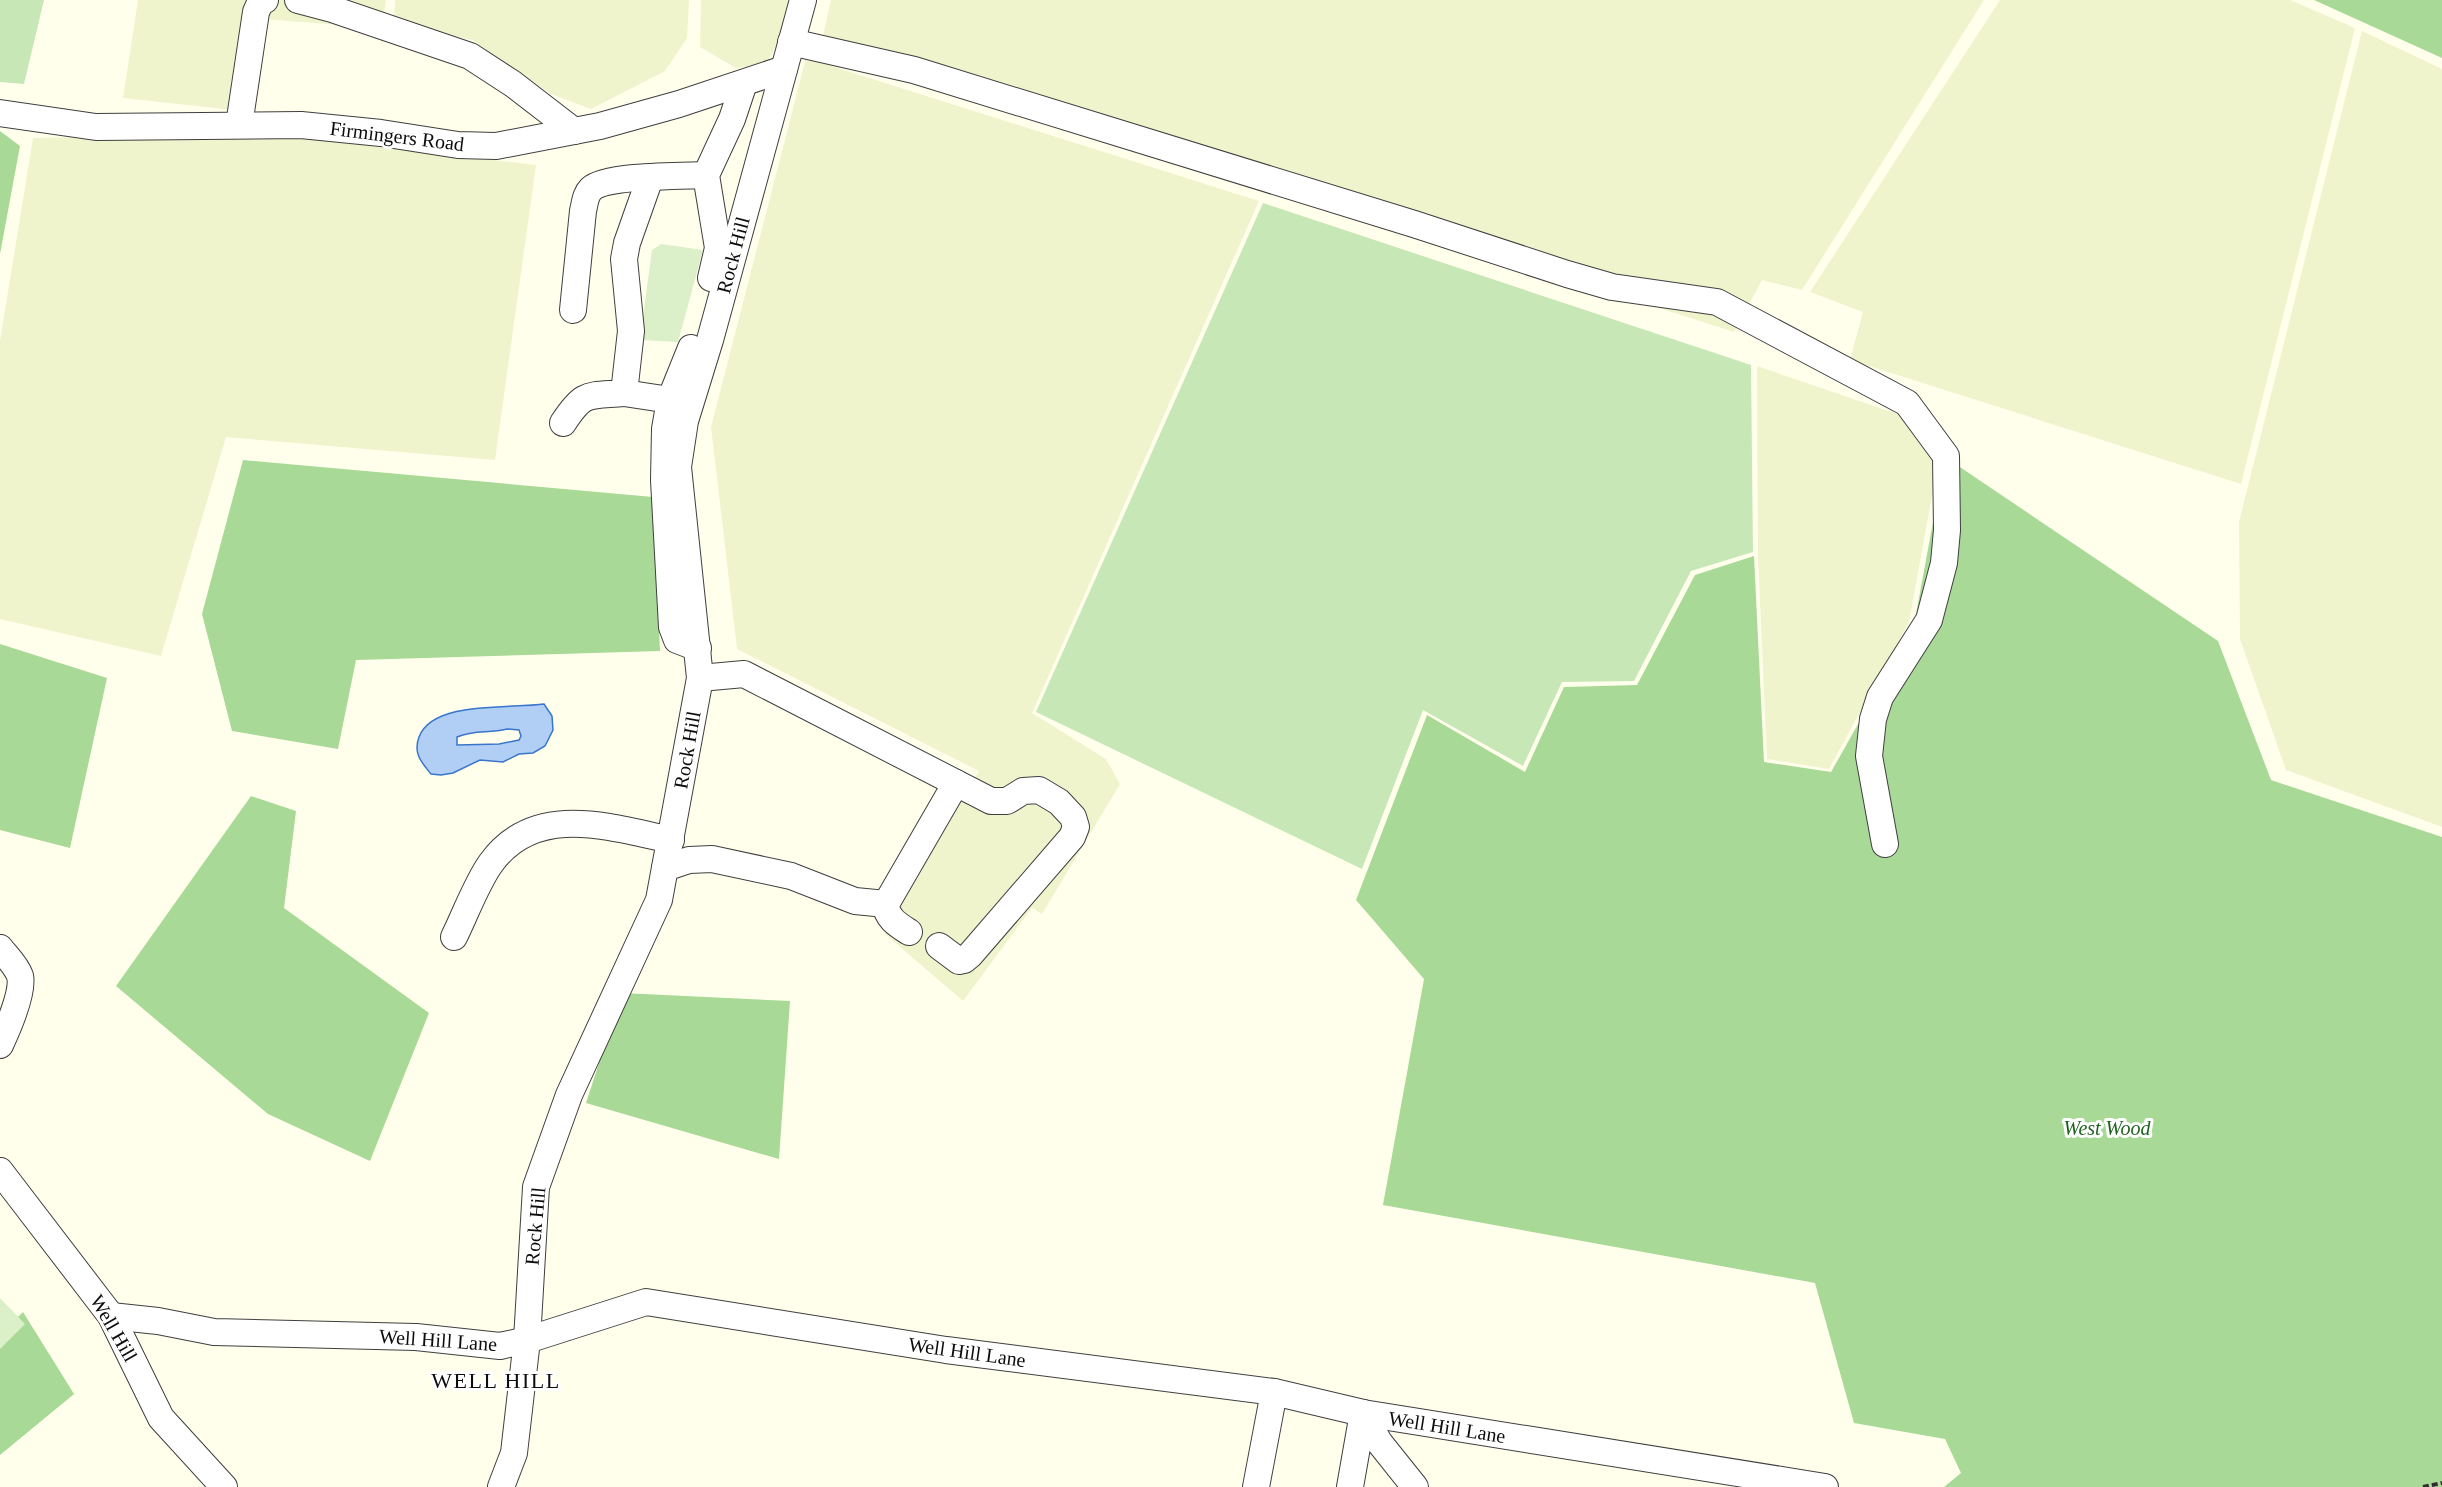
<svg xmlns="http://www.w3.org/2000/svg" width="2442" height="1487" viewBox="0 0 2442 1487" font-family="'Times New Roman',serif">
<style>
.farmland{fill:#f0f4cd}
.green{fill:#c7e8b6}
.forest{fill:#a8d996}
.pitch{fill:#dbefc8}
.water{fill:#b1cff5;stroke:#3976cb;stroke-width:1.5;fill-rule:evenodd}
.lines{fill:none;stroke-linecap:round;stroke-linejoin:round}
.minor-casing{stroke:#3f3f3f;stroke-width:28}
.path{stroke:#2e2e2e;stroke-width:4;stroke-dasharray:6 3;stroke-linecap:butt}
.minor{stroke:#fff;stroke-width:26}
.labels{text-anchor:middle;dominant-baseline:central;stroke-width:6;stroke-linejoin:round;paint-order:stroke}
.street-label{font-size:20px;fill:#0c0c0c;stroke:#fff}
.park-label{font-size:20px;font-style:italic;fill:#1f631e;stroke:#fff}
.quarter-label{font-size:22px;letter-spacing:1.5px;fill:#0c0c0c;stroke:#fff}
</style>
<rect width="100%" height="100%" fill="#ffffec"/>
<g class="farmland">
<path d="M138,0H386L382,28L262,19L242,111L123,98Z"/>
<path d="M395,0H689L687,38L665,71L591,109L551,94L472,40L394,22Z"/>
<path d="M701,0H793L786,27L767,63L736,68L700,47Z"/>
<path d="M831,0H1984L1802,290L1762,280L1734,332L822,40Z"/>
<path d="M2000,0H2290L2355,28L2241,484L1850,360L1863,312L1810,292Z"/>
<path d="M2362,31L2442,69V827L2286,770L2240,639L2239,522Z"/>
<path d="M806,58L1259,201L1032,713L1106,759L1120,784L1042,914L1032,908L963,1001L885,934L979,771L737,649L711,427Z"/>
<path d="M267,134L536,165L495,460L226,437L161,656L0,619V341L33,138Z"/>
<path d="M1757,366L1944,430L1909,622L1829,769L1767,759L1758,557Z"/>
</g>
<g class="green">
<path d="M0,0H44L24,84L0,82Z"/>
<path d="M1263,203L1751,365L1753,552L1691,571L1634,681L1562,682L1523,766L1423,710L1362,869L1036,712Z"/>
</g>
<g class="forest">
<path d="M2314,0H2442V58Z"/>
<path d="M0,131L20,146L0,254Z"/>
<path d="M1945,457L2218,641L2271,780L2442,837V1487H1944L1961,1473L1945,1439L1854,1423L1815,1283L1383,1205L1424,979L1356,900L1427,715L1525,772L1564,687L1637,685L1695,575L1754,556L1764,762L1831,772L1914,625Z"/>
<path d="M243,460L653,497L660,651L356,660L338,749L232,731L202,614Z"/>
<path d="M0,644L107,678L70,848L0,830Z"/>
<path d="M251,796L296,811L284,908L429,1013L370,1161L268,1114L116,986Z"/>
<path d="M622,993L790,1001L779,1159L586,1103Z"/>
<path d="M23,1312L74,1394L0,1455V1335Z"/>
</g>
<g class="pitch">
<path d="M661,244L703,250L678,342L640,340L652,250Z"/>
<path d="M0,1298L25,1324L0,1349Z"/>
</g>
<path class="water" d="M544,704L552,716L553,730L545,746L533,753L519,754L503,762L480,760L453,773L441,775L431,774C421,762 413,753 419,737C433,700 511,709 544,704ZM507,729L519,730L521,736L519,740L499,744L457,745V737C476,729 488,734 507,729Z"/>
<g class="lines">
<defs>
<g id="minor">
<path d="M298,0L332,9L470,56L513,84L574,131"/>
<path d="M791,42L914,70L1414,224L1567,274L1612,287L1717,302L1907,403L1946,456L1947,530L1944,563L1929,620L1880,697L1873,719L1869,756L1885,844"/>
<path d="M0,113L96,127L301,125L381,133L458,145L496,146L600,126L679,104L784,69"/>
<path d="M239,125L256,12L260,3L265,0"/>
<path d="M711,278L718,248L706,175L732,119L744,83"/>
<path d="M573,310L583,211C585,203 585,195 591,189C606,175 683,176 706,175"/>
<path d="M691,348L670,400L665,429L664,480L672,627L677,640L698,648"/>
<path d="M624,393L670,400"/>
<path d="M563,423C584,391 587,396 624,393L631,331L624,259L627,243L650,178"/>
<path d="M700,678L744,674L991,801H1007L1023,791L1039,790L1059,802L1073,817L1076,827L1072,837L970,955L964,960L959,961L939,946"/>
<path d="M665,868L689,860L712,859L791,876L855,901L886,904"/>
<path d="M909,932C898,925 886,918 886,904L956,783"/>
<path d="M454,937C465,915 477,882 491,863C535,802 610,827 671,840"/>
<path d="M0,948C7,957 16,965 20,976C24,992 7,1030 0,1045"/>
<path d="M0,1171L111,1316L161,1418L224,1487"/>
<path d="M111,1316L158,1321L214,1332L416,1337L500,1346L527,1340L646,1302L946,1350L1274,1392L1363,1413L1825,1487"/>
<path d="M1363,1413L1379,1442L1415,1487"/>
<path d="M501,1487L514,1453L527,1340L536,1187L569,1095L659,900L700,678L678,467L685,421L710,340L803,0"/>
<path d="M1256,1487L1274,1392"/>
<path d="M1350,1487L1363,1413"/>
</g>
</defs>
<use href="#minor" class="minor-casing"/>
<path class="path" d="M2423,1487L2442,1483"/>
<use href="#minor" class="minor"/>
</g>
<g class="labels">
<g class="street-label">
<text transform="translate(397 136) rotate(7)">Firmingers Road</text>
<text transform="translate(733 255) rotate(-75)">Rock Hill</text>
<text transform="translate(687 750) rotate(-80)">Rock Hill</text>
<text transform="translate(535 1226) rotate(-85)">Rock Hill</text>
<text transform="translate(114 1328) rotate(60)">Well Hill</text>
<text transform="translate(438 1340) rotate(4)">Well Hill Lane</text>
<text transform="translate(967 1352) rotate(8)">Well Hill Lane</text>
<text transform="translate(1447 1427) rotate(9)">Well Hill Lane</text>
</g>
<g class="park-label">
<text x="2107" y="1128">West Wood</text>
</g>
<g class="quarter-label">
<text x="496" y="1380">WELL HILL</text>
</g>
</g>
</svg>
